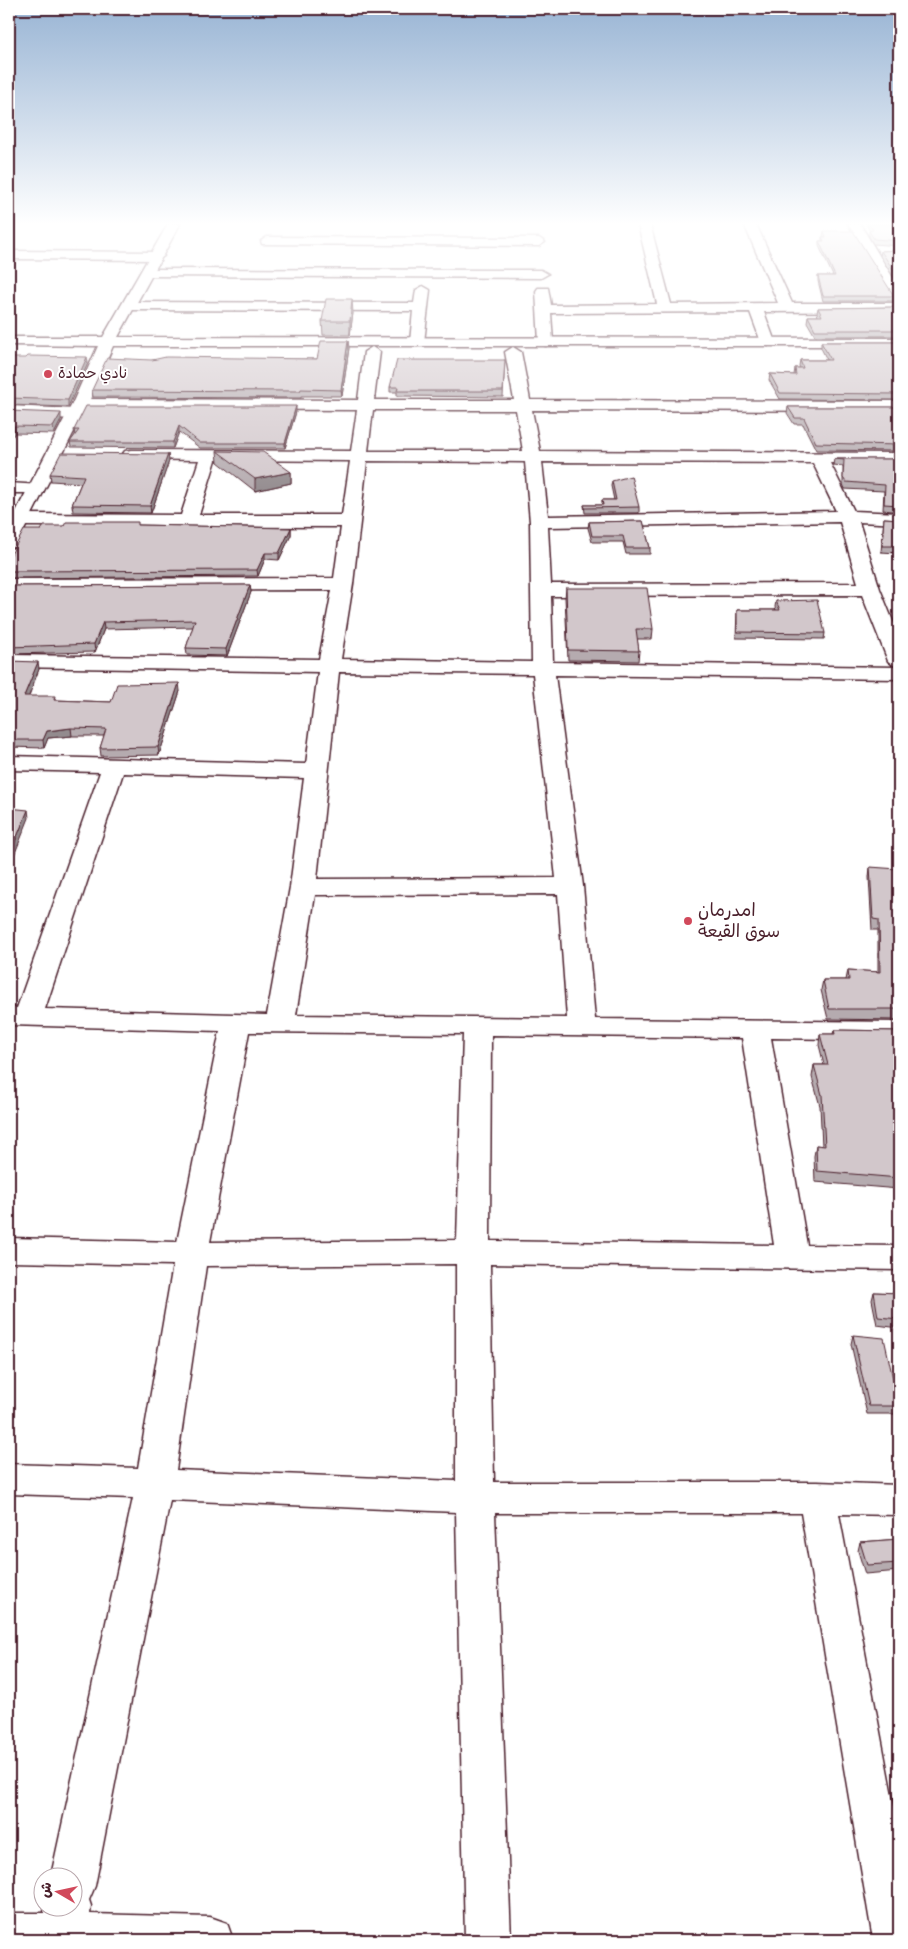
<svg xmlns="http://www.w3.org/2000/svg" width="908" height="1949" viewBox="0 0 908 1949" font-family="Mynerve,'Playpen Sans Arabic',sans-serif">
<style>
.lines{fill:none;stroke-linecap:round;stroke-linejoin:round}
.minor-casing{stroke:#4a1f2b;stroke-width:3}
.tertiary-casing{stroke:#4a1f2b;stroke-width:3}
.minor{fill:#fff;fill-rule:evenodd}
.tertiary{fill:#fff;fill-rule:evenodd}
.wall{fill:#b5abaf;stroke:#4a1f2b}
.shaded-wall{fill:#938b8e;stroke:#4a1f2b}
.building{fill:#d2c7cb;stroke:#4a1f2b}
.poi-dot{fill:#d1495b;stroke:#fff;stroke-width:2}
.labels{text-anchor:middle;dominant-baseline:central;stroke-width:4;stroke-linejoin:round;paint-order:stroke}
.far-poi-label{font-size:15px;fill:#4a1f2b;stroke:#fff;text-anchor:start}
.poi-label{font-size:18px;fill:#4a1f2b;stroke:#fff;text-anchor:start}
</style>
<rect width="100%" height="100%" fill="#fff"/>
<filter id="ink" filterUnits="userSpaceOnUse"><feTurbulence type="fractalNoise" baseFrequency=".02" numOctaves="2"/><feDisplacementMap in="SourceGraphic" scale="10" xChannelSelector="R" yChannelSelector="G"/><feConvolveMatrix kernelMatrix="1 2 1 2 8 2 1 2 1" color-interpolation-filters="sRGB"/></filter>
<g filter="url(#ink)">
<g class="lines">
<defs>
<g id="minor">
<path d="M638,224H650L671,304L778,303L744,224H756L792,303H899V311L764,312L775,342L768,346L761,342L750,312L551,313L553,342L546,346L541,345L539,342L536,291L538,288H548L551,305L657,304Z"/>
<path d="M848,224H860L899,288V302L892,298Z"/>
<path d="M267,237L539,238L545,242L539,246L262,244L261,241Z"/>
<path d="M9,251L157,252L164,256L157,260L9,259Z"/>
<path d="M148,269L541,270L548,274L541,278L143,276L141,273Z"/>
<path d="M423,286L430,290L424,342L417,346L410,342L413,311L128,310L121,306L128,302L414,303L416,290Z"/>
<path d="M372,347L380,352L374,400H514L505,352L513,347L521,352L530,400L899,401V411L532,410L540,451L899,453V463H830L854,511L899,513V524L859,522L880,589L899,636V679L555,675L583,886L595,1019L899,1022V1040L771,1038L807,1245L899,1246V1270L490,1264L494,1482H817L899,1485V1515L839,1514L899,1833V1940H873L801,1513H495L511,1940H465L456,1512L170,1500L95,1886L89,1900L91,1906L90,1914L210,1917L227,1923L233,1940H9V1913H44L45,1906H72V1876H51L133,1498L9,1494V1464L138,1468L173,1265L9,1262V1238L177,1242L220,1031L9,1025V1007L17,1008L100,772L9,770V756L306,764L318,672L9,667V655L319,659L332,590L9,591V579L334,578L341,527L21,526L14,524L12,520L14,516L21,514L181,515L199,460L125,459L122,455L125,451L131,450L351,451L357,410L80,409L72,404L80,399L358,400L364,352ZM373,410H516L523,451H368ZM216,460L350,461L342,515H199ZM367,461L525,462L530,522L532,662L341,659L353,584ZM542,462L813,463L836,511L548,516ZM840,522L858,583L551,584L548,527ZM862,595L888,661L896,667L553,662L551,596ZM339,672L533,674L556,878L317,879ZM123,773L304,778L290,887L267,1015L45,1009ZM558,894L567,1018L296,1015L315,895ZM249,1032L463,1034L457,1240L210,1242ZM491,1035L742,1038L774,1245L490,1241ZM456,1264V1481L176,1470L206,1266Z"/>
<path d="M9,406L75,409L83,414L75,419L9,416Z"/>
<path d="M9,483L41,485L44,489L41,493H9Z"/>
</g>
<path id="tertiary" d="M168,224H180L118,337L899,338V346H113L88,404L18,542L16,546L9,548V525L72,404L98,346L9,345V337H103Z"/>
</defs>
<use href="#minor" class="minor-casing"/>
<use href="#tertiary" class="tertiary-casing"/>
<use href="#minor" class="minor"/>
<use href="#tertiary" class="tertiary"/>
</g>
<g class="wall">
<path d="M866,224H899V246L873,244L869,236V231H870Z"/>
<path d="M824,231L894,296V301H823L818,281V276H833L819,246V241H822V237H824L823,236Z"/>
<path d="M899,250V285L880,256L881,251Z"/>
<path d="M899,307V338V336H815L807,322L808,316H818L817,313L818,308Z"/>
<path d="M353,313L350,335H323L322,321Z"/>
<path d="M348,341L349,348L342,396H301V398L93,397L92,390L152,360L317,359Z"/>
<path d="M821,342H899V400L780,399L769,380L770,374L794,375L795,368H800L799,366L800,360H827L821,348Z"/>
<path d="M9,358L88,363L68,407L9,405Z"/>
<path d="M505,360L503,397L397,396V392H390V387Z"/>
<path d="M788,407H899V451L816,450L803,424H794L787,413Z"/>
<path d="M9,411L61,420L54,434L15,433L9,440Z"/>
<path d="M296,412L285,448H200L179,432L173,448L71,447L70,442L75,435L74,430Z"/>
<path d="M217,451L291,472V483L255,491L218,462Z"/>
<path d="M168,454L169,461L151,513L73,512L72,505L81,483L51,481L50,474Z"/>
<path d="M834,459H899V512L883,510L884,491L845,489L843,484V466L833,465Z"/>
<path d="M612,481L639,507V513H585L584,505H602V500H614L611,486Z"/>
<path d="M884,518L899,519V562L896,553L881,552Z"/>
<path d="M643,521L650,548V554H626L623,542H592L588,528L589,522Z"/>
<path d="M138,525L291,528V535L279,560L265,559L258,576L9,578V558L41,530L64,526Z"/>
<path d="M250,585L251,592L227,656L187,655L186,648L193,627L104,629L95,652L9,654V586Z"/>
<path d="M566,588L653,629L652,639H637L639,651L638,661L568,660L565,598Z"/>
<path d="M776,601L825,633L824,639L736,638L737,610H776L775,607Z"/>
<path d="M9,661L39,669L28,696L55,700L111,702L180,691L159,755L101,756L100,748L104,736H72L48,738L44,748L9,747Z"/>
<path d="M870,867L899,875V1023V1020L828,1019L821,990L823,980H846L848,970L878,972V930H872L869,877Z"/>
<path d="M834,1030L899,1031V1189L815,1182L814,1156L816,1145L822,1146L820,1106L812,1077L814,1065H824L819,1045L820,1034H833Z"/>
<path d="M874,1292L899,1293V1328L877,1325L872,1300Z"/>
<path d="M853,1335L899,1404L898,1414H867L851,1344Z"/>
<path d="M899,1539V1571L865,1574L858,1551L860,1542Z"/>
</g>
<g class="shaded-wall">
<path d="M352,299L353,313L350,335V321Z"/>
<path d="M348,341L349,348L342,396L341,390Z"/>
<path d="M87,357L88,363L68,407V400Z"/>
<path d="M296,406V412L285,448V443Z"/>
<path d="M61,413V420L54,434L53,427Z"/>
<path d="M14,426L15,433L9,440V432Z"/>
<path d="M179,426V432L173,448V442Z"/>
<path d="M168,454L169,461L151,513L150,506Z"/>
<path d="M291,472V483L255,491V479Z"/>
<path d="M291,528V535L279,560V553Z"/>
<path d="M265,553V559L258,576L257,570Z"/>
<path d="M250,585L251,592L227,656L226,649Z"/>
<path d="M103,622L104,629L95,652L94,644Z"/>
<path d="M38,662L39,669L26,704L24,696Z"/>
<path d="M179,683L180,691L159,755L158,747Z"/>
<path d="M71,728L72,736L48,738L44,748L43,740L47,731Z"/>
<path d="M28,810L29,818L9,868V856Z"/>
</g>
<g class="building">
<path d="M869,224H899V241L874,239L869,231L873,230Z"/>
<path d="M824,231H853L894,296H823L818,276H835L819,241H824L822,237H826Z"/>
<path d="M899,250V279L881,251Z"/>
<path d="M326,299H352L350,321H322Z"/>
<path d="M899,307V330H815L808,316H822L818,308Z"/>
<path d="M321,341H348L341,390L301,389L300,391L92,390L107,358L152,360L166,357L317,359Z"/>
<path d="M821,342H899V394L780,393L770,374L796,375L795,368H803L800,360H831Z"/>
<path d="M28,356L87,357L68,400L9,398V358H26Z"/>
<path d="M397,360H505L503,391H397L398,387H390Z"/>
<path d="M86,406H296L285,443H200L179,426L173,442H70L79,430H74Z"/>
<path d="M788,407H899V445L816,443L804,418H795Z"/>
<path d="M9,411L61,413L53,427L14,426L9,432Z"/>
<path d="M217,451L263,452L291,472L255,479Z"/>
<path d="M61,453L168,454L150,506L72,505L84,476L50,474Z"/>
<path d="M834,459H899V505L884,504L885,485L846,482L843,478L844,460Z"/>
<path d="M631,476L639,507L585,508L584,505H603L602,500H616L612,481Z"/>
<path d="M884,518L899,519V552L897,546H882Z"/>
<path d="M643,521L650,548H626L623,536H592L589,522Z"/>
<path d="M66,522H138V525L291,528L279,553H265L257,570L9,571V558L24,530H41L44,526H64Z"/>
<path d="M250,585L226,649L186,648L195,620L103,622L94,644L9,647V586Z"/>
<path d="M566,588H647L653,629H636L639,651L568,650Z"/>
<path d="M817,600L825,633L737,632V610H780L776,601Z"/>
<path d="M9,661L38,662L24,696H55L54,700L111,702L117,684L179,683L158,747L100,748L106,729L71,728L47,731L43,740H9Z"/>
<path d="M9,808L28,810L9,856Z"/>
<path d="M870,867L898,869V875H899V1009H829L823,980H849L848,970L880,972L879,920L873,919Z"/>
<path d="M834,1030L899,1031V1178L817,1171L816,1145L825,1146L822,1095L814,1065H828L820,1034H835Z"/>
<path d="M874,1292L899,1293V1319L878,1317Z"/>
<path d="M853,1335L884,1338L899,1406H869Z"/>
<path d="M899,1539V1563L867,1565L860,1542Z"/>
<path d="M469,1938V1940H429Z"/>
</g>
</g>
<linearGradient id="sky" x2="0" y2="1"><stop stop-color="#98b4d4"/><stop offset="0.45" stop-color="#fff"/><stop offset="1" stop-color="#fff" stop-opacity="0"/></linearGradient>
<rect width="908" height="497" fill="url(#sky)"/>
<g class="poi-dot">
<circle cx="48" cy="374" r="5"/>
<circle cx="688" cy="921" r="5"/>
</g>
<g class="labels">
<g class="far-poi-label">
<text x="58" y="374">نادي حمادة</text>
</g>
<g class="poi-label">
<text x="698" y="911">امدرمان<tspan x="698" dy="21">سوق القيعة</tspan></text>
</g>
</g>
<rect width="908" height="1949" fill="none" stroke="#fff" stroke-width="30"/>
<rect x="15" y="15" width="878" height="1919" fill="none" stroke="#4a1f2b" stroke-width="2" filter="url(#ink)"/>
<g transform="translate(58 1892) rotate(279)"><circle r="24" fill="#ffffff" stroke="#b7a5aa"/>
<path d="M0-4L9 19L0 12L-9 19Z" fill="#d1495b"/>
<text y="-8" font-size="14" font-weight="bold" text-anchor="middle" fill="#4a1f2b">ش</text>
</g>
</svg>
